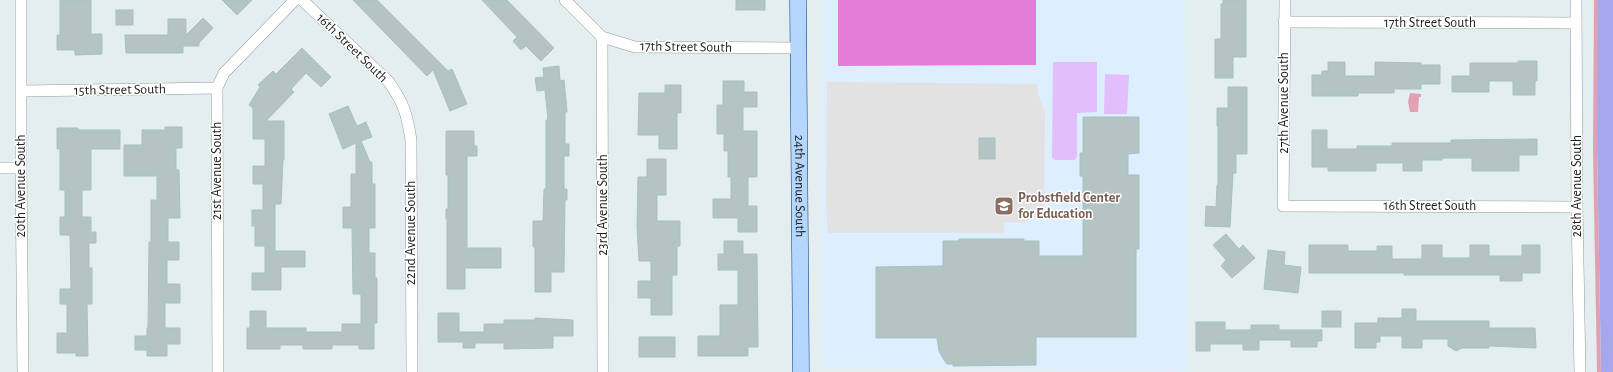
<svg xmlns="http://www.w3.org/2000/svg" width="1613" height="372" viewBox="0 0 1613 372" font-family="'Alegreya Sans',sans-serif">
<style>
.education{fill:#def}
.grass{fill:#a7a7ed}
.park{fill:#e2befc}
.pitch{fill:#e37dd8}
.parking{fill:#e2e2e2}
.water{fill:#e0a2b3}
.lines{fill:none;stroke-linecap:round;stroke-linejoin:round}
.stream{stroke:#e0a2b3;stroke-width:4}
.building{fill:#b3c4c3;stroke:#a5c2c0}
.street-casing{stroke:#989898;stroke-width:12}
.secondary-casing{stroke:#00317a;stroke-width:17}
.street{stroke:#fff;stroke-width:11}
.secondary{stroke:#b5d6fd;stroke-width:16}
.labels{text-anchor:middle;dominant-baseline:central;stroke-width:3;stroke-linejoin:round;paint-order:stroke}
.street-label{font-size:14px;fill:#1e1e1e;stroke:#fff}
.education-label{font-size:14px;font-weight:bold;fill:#785e54;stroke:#fff;text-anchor:start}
</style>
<rect width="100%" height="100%" fill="#e4eef0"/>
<path class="education" d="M823,0H1185L1187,371L827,367L822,363Z"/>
<path class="grass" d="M1597,0H1613V372H1601L1597,147Z"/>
<g class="park">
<path d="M1053,62H1097V112L1077,113V156L1075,160H1055L1052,157Z"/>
<path d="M1105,74L1129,75L1127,114H1104Z"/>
</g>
<path class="pitch" d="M838,0H1036V65L838,66Z"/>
<path class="parking" d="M827,82L1037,84L1038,94L1045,112L1044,208L1040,215L1026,222L1004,223V233H828L826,204Z"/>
<path class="water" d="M1410,93L1421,94V97H1419L1418,112H1410L1408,102Z"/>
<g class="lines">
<path class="stream" d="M1596,0L1595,149L1599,372"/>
</g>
<g class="building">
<path d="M60,0H91V34H102V54L75,55V50H57V35H60Z"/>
<path d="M222,0H252L237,15Z"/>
<path d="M353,0H377L448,71L452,69L467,104L450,111L433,70L427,76Z"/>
<path d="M482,0H507L554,48L541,61L526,46L521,50L513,41L517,37Z"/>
<rect x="736" y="0" width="29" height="10"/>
<path d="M1223,0H1246V57H1233V78H1215V39H1221V4H1223Z"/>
<rect x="116" y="10" width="17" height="15"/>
<path d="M203,18L213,28L199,43V46H183V53H126L125,35H168V19H186V35Z"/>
<path d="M302,48L331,77L321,87L306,73L291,89L294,92L266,121H284V160H283L281,204H275V251H305V267H281V290H252V273H265V246H255V226H252V210H263V184H253V166H265V139H253V108L249,105L260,87L258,85L273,71L276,74Z"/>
<path d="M1518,61H1537V81H1535V95H1513V81H1489V92H1452V76H1470V63H1518Z"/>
<path d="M1328,62H1345V76H1375V62L1421,63V65H1440V84H1421V89H1394V93H1358V96H1312V75H1322V71H1328Z"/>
<path d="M559,66L560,81L564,80L567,112H565V144H569V156H564V189H567V200H565L564,272H551V292H535V247H533V221H543L544,189H546V120H548L545,90L537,91L535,78L544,77L543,68Z"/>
<path d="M723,81H744V92H757V107H743V131H757V177H748V206H757V232H738V218H713V199H731V177H728V151H724V134H717V105H723Z"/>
<path d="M665,85H681V113H677V149H659V135H638L639,93H665Z"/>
<path d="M1228,87H1247V154H1236V173H1233L1230,227L1205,226L1206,206L1216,207L1217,185H1218V126H1217V108H1228Z"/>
<path d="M348,106L357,126L366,122L372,137L361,141L370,162H372V184H375V228H369V253H375V278H377V323H374V349H359V345H332V349H303V345H280V349H247V328H250V311H266V328H306V332H342V324H361V294H353L352,228H343V207H351V174H356V143L343,149L329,114Z"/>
<path d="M1083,117H1139V153L1128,154V175H1139V249H1136V337H1036V365L953,366V364H947L944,360L939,351L937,338H876V267L943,266V241H959V239H1024V241H1039V256H1083V176H1080V153H1083Z"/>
<path d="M165,127H182V148H176V170H179L180,218H168V242H179V260H167V284H180V303H165V328H180V344H167V356H147V350H135V336H147V328H148L149,242H151V200H157V176H124V145H142V130H165Z"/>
<path d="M57,128H78V130H120V149H91V190H82V217H91V232H96V243H89V268H92V304H87L88,356H76V353H57V333H67V304H60V289H71L70,235H60V217H65V190H60V149H57Z"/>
<path d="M1312,130H1327V149H1357V146H1392V143H1451V140L1537,139V155H1519V171H1472V158H1442V160H1422V171H1403V163H1376V171H1328V167H1312Z"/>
<path d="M446,131H474V146H477V156H467V248H501V268H465V289H447V219H446V209H448V175H446Z"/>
<rect x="979" y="138" width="16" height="21"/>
<path d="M647,159H666V195H657V221H680V246H677V275H672V315H651V298H638V281H651V261H639L637,227L638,177H647Z"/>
<path d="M1226,234L1239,249L1243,245L1255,258L1232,278L1221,266L1226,260L1213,245Z"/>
<path d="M724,241H743V254H757L758,347H748V356H698V336H720V305H738V270H718V254H724Z"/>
<path d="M1309,245H1348V251H1377V246H1392V259H1422V245H1442V258H1470V245H1489V256H1522V245H1540V273H1522V281H1500V275H1404V273H1309Z"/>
<path d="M1268,250L1285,252L1284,265L1301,267L1298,293L1264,289Z"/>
<path d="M1402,309H1416V321H1489V328H1535L1536,348L1489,346V348H1462L1456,351L1448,346V339H1422V348H1402V336H1380V342H1376V348H1355V323H1378V318H1402Z"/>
<rect x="1322" y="311" width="19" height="16"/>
<path d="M438,313H459V332H484V324H504V320H535V318L573,320V336H553V348L504,349V343H475V348H463V342H438Z"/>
<path d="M1196,322H1225V330H1251V325H1279V330H1322V341H1317V347H1291V340H1259V350H1243V344H1210V351H1196Z"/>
<rect x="639" y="337" width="36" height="20"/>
</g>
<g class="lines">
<defs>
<g id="street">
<path d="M21,0V168L23,372"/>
<path d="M302,0L388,81C404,103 407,114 411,140L412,372"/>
<path d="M565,0L602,37L635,47L799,48"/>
<path d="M1285,0L1283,206L1577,207"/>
<path d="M1576,0L1577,207L1580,372"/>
<path d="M1284,22L1576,23"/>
<path d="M602,37L603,372"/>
<path d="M22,91L217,88"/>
<path d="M0,168H21"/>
<path d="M218,372L217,88L224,73L295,0"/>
</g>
<g id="secondary">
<path id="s1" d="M798,0L801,372"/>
</g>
</defs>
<use href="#street" class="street-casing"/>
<use href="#secondary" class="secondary-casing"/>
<use href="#street" class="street"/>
<use href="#secondary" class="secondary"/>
</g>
<defs>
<symbol id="school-square" viewBox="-11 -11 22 22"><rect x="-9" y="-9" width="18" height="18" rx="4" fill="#8d6e63" stroke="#fff"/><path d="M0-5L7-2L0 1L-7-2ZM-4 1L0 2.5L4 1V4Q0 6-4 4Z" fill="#fff"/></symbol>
</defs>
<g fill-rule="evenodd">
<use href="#school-square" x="993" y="195" width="22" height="22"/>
</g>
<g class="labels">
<g class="street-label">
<text x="1430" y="23">17th Street South</text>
<text transform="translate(686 47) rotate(1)">17th Street South</text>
<text transform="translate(352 48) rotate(44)">16th Street South</text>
<text transform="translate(120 90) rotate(-1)">15th Street South</text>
<text transform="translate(1284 103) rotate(-90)">27th Avenue South</text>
<text transform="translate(217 171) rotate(-90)">21st Avenue South</text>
<text transform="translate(21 186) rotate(-90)">20th Avenue South</text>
<text stroke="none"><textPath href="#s1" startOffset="186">24th Avenue South</textPath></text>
<text transform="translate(1577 186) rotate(-90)">28th Avenue South</text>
<text transform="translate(603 205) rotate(-90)">23rd Avenue South</text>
<text x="1430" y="206">16th Street South</text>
<text transform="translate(411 233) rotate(-90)">22nd Avenue South</text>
</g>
<g class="education-label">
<text x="1018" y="198">Probstfield Center<tspan x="1018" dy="16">for Education</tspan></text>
</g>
</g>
</svg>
